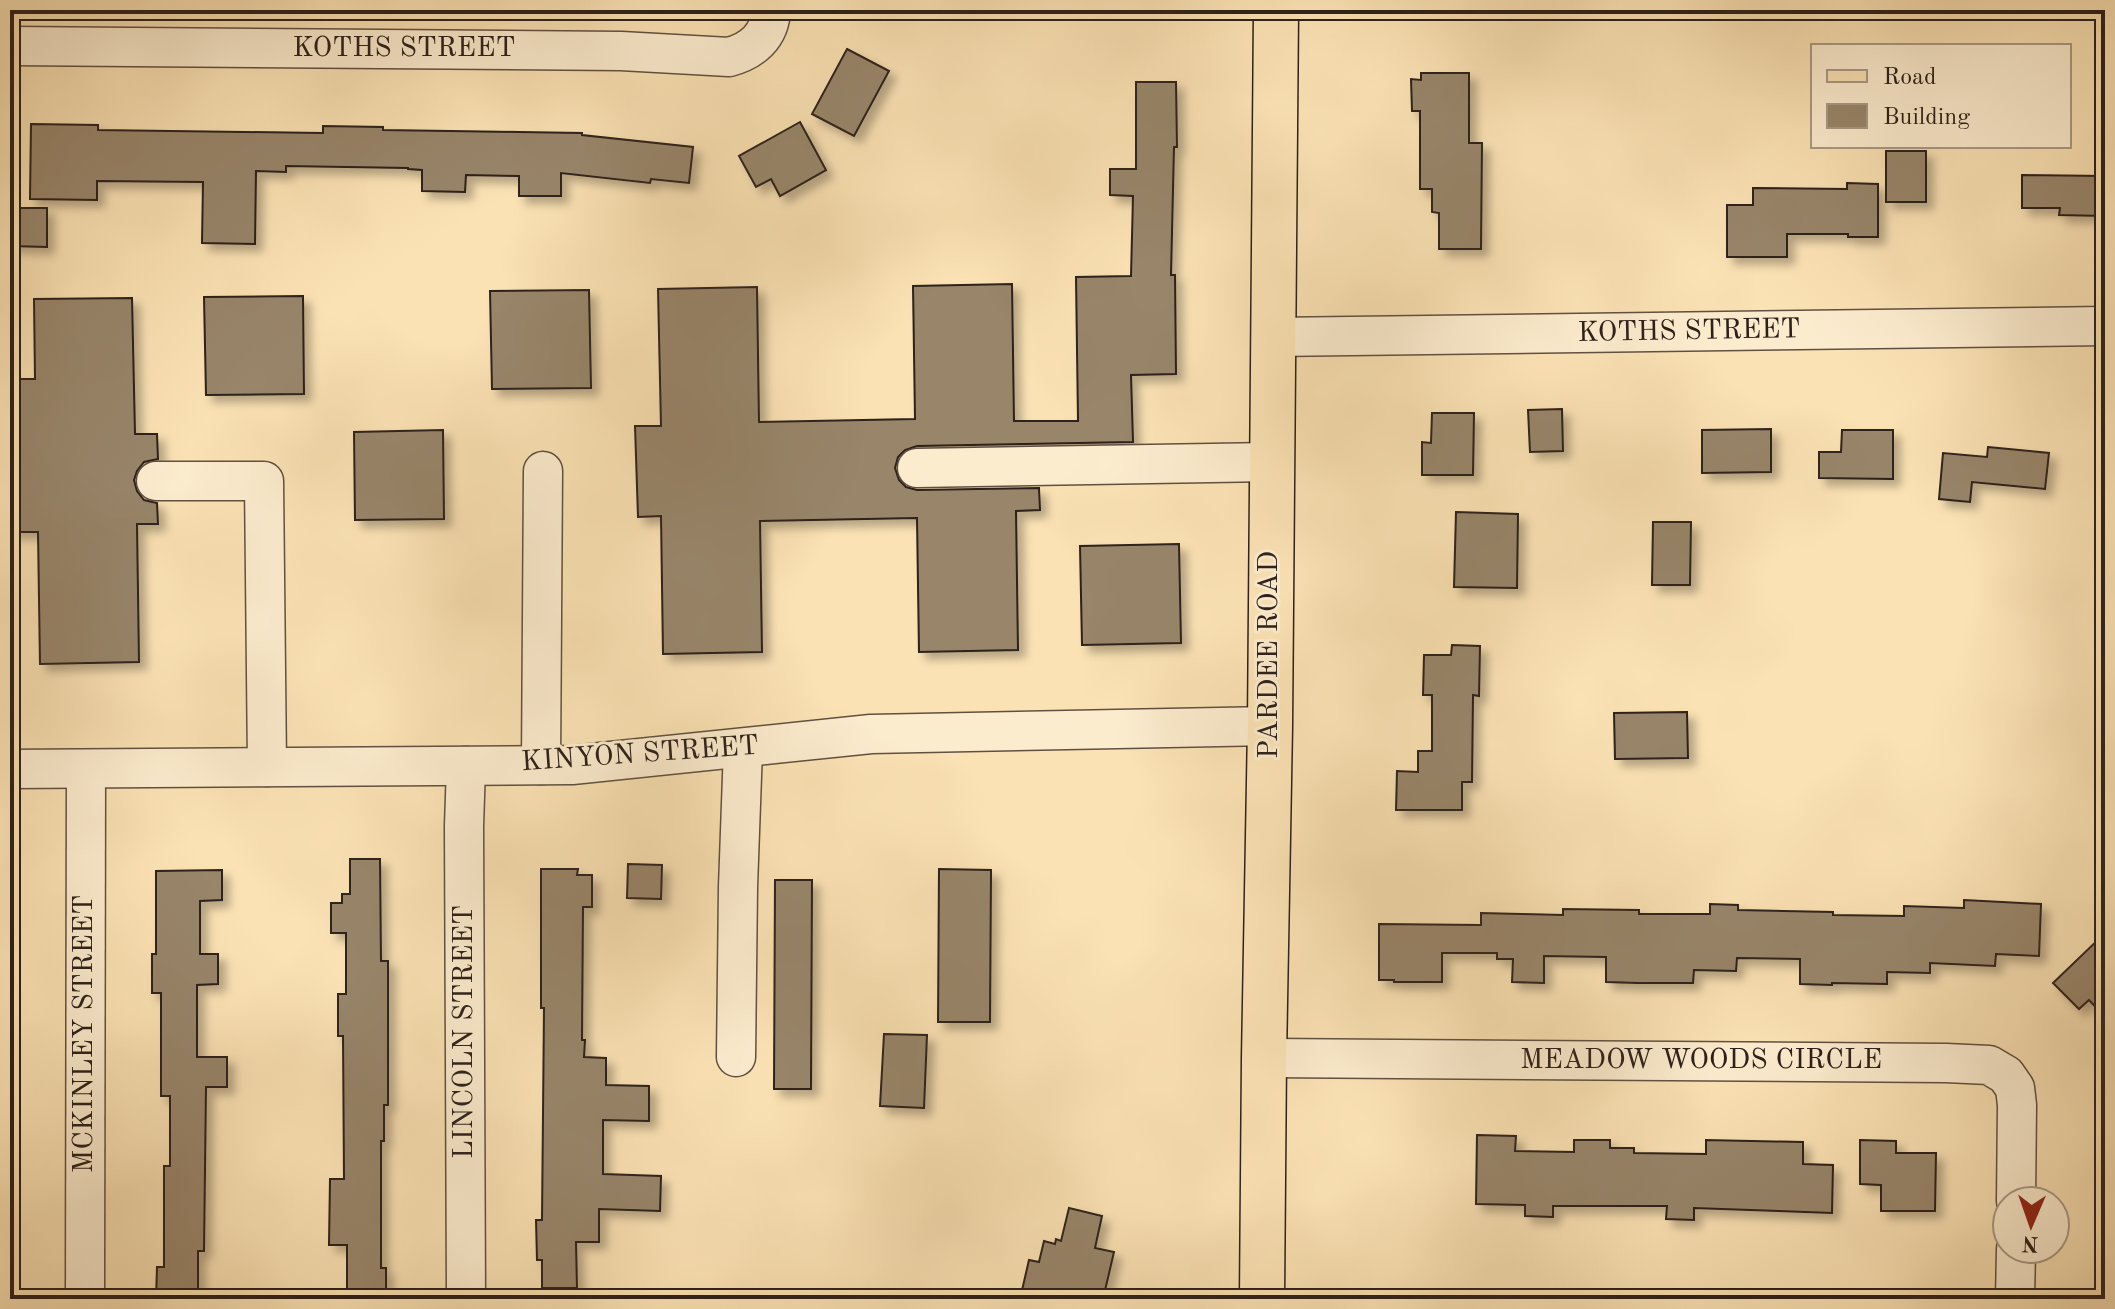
<svg xmlns="http://www.w3.org/2000/svg" width="2115" height="1309" viewBox="0 0 2115 1309" font-family="'Old Standard TT',serif">
<style>
.building{fill:#98856a;stroke:#2d201a;stroke-width:2;filter:url(#shadow)}
.lines{fill:none;stroke-linecap:round;stroke-linejoin:round}
.minor-casing{stroke:#605040;stroke-width:41}
.major-casing{stroke:#2d201a;stroke-width:47}
.minor{stroke:#fcecce;stroke-width:38}
.major{stroke:#fbe2b4;stroke-width:44}
.labels{text-anchor:middle;dominant-baseline:central;stroke-width:6;stroke-linejoin:round;paint-order:stroke}
.street-label{font-size:28px;fill:#2d201a;stroke:#fcecce}
</style>
<defs>
<filter id="shadow"><feDropShadow dx="7" dy="7" stdDeviation="4" flood-color="#0004"/></filter>
</defs>
<rect width="100%" height="100%" fill="#fbe2b4"/>
<filter id="stains"><feTurbulence type="fractalNoise" baseFrequency=".0025" numOctaves="4"/><feColorMatrix values="0 0 0 0 .2 0 0 0 0 .09 0 0 0 0 .02 0 0 0 .5 -.17"/></filter>
<radialGradient id="worn" r=".72"><stop offset=".6" stop-color="#630" stop-opacity="0"/><stop offset="1" stop-color="#630" stop-opacity=".3"/></radialGradient>
<g class="building">
<path d="M847,49L889,71L854,136L812,114Z"/>
<path d="M1421,73H1469V143H1482L1481,249H1439V213L1432,212V189H1420V111H1412L1411,79L1421,80Z"/>
<path d="M1136,82H1176L1177,147H1174L1171,275H1175L1176,374L1131,375L1133,442L917,446L905,450L898,457L895,468L899,480L906,487L917,490L1039,488L1040,510L1016,511L1018,650L919,652L917,518L760,521L762,652L663,654L661,516L638,517L635,426H661L658,289L757,287L759,422L915,419L913,286L1012,284L1014,421H1078L1076,277L1131,276L1133,196L1110,195V169H1136Z"/>
<path d="M800,122L826,170L780,196L771,179L756,187L739,156Z"/>
<path d="M31,124L98,125V130L323,133V126L383,127V130L582,133V135L693,147L689,183L651,179L650,183L561,173V196H519V176L466,175L465,192L422,191V170L408,169V168L286,166V172L256,171L255,244L202,243L203,182L97,181V200L30,199Z"/>
<rect x="1886" y="151" width="40" height="51"/>
<path d="M2022,175L2105,176V216L2059,215L2060,208H2022Z"/>
<path d="M1847,183L1878,184V237H1848V234H1787V257H1727V205H1753V188L1847,189Z"/>
<path d="M10,208H47V247L10,246Z"/>
<path d="M589,290L591,388L492,389L490,291Z"/>
<path d="M303,296L304,394L206,395L204,297Z"/>
<path d="M132,298L135,434H157L158,459L144,462L137,471L134,480L137,491L144,500L157,503L158,524H137L139,662L40,664L38,532H10V379H35L34,299Z"/>
<path d="M1562,409L1563,451L1530,452L1528,410Z"/>
<path d="M1432,413H1474L1473,475H1422V442L1431,443Z"/>
<path d="M1771,429V472L1702,473V430Z"/>
<path d="M443,430L444,519L355,520L354,432Z"/>
<path d="M1842,430H1893V479L1819,478V452H1841Z"/>
<path d="M1988,447L2049,453L2045,489L1972,482L1970,502L1939,499L1943,453L1987,457Z"/>
<path d="M1456,512L1518,514L1517,588L1454,587Z"/>
<path d="M1653,522H1691L1690,585H1652Z"/>
<path d="M1179,544L1181,643L1082,645L1080,546Z"/>
<path d="M1452,645L1480,646L1479,696L1473,695L1472,782H1462V810H1396L1397,771L1418,772V751H1432V695H1423L1424,655H1451Z"/>
<path d="M1687,712L1688,758L1615,759L1614,713Z"/>
<path d="M350,859H380L381,961H388V1105H384V1141H381V1268H386V1299H347V1245H329L330,1179H344L343,1036H338V994H346V933H331V903H342V894H350Z"/>
<path d="M628,864L662,865L661,899L627,898Z"/>
<path d="M541,869H578L577,875H592V907H583L582,1040H585L584,1057L606,1058V1085L649,1086V1121L603,1120V1174L661,1176L660,1211L599,1209V1242H576L577,1288H542V1260H537L536,1220H542L544,1008H541Z"/>
<path d="M939,869L991,870L990,1022H938Z"/>
<path d="M222,870V900L200,901V954H218V984L197,985V1057H227V1087H206L204,1251H198V1299H156L157,1267H164V1166H170V1096H161V993H152V954H156V871Z"/>
<path d="M775,880H812L811,1089H774Z"/>
<path d="M1964,900L2041,904L2039,956L1996,954L1995,966L1930,963V973L1887,972V984L1832,983V985L1800,984V959L1737,958L1736,971L1694,970L1693,983H1638L1606,982V957L1544,956V983L1512,982L1513,959H1497V953H1442V982H1394V980H1379V924L1481,925V913L1563,915V909L1639,910V914H1710V904L1738,905V910L1833,912V915L1904,916V906L1964,908Z"/>
<path d="M2105,933V1017L2089,1000L2079,1009L2053,983Z"/>
<path d="M884,1034L927,1035L924,1108L880,1106Z"/>
<path d="M1477,1135L1516,1136L1515,1151L1574,1152V1140H1610V1148H1634V1153L1706,1154V1140L1803,1142V1164L1833,1165L1832,1213L1694,1208V1220L1666,1219L1667,1206H1553V1217L1525,1216V1205L1476,1204Z"/>
<path d="M1860,1140L1896,1141V1153H1936L1935,1211H1881V1185L1860,1184Z"/>
<path d="M1069,1208L1102,1216L1095,1248L1114,1252L1103,1299H1020L1029,1260L1039,1262L1044,1241L1055,1244L1056,1239L1061,1241Z"/>
</g>
<g class="lines">
<defs>
<g id="minor">
<path d="M10,46L621,51L729,57C752,51 770,36 771,10"/>
<path d="M1273,337L2105,326"/>
<path d="M917,468L1271,462"/>
<path d="M156,481H264L267,767"/>
<path d="M541,765L543,471"/>
<path d="M466,766L464,826L466,1299"/>
<path d="M10,769L572,765L871,734L1270,726"/>
<path d="M736,1057L738,887L743,748"/>
<path d="M1264,1058L1946,1063L1989,1065L2006,1075L2015,1088L2017,1105L2016,1201"/>
<path d="M85,1299L86,769"/>
<path d="M2015,1299L2016,1249"/>
</g>
<path id="major" d="M1262,1299L1264,1058L1270,726L1276,10"/>
</defs>
<use href="#minor" class="minor-casing"/>
<use href="#major" class="major-casing"/>
<use href="#minor" class="minor"/>
<use href="#major" class="major"/>
</g>
<g class="labels">
<g class="street-label">
<text x="404" y="49">KOTHS STREET</text>
<text transform="translate(1689 332) rotate(-1)">KOTHS STREET</text>
<text transform="translate(1270 655) rotate(-90)">PARDEE ROAD</text>
<text transform="translate(640 755) rotate(-4)">KINYON STREET</text>
<text transform="translate(465 1032) rotate(-90)">LINCOLN STREET</text>
<text transform="translate(85 1034) rotate(-90)">MCKINLEY STREET</text>
<text x="1701" y="1061">MEADOW WOODS CIRCLE</text>
</g>
</g>
<rect width="2115" height="1309" fill="none" stroke="#fbe2b4" stroke-width="40"/>
<rect x="12" y="12" width="2091" height="1285" fill="none" stroke="#2d201a" stroke-width="4"/>
<rect x="20" y="20" width="2075" height="1269" fill="none" stroke="#2d201a" stroke-width="2"/>
<rect x="1811" y="44" width="260" height="104" fill="#fcecce" stroke="#a99a86" stroke-width="2"/>
<rect x="1827" y="70" width="40" height="12" fill="#fbe2b4" stroke="#a99a86" stroke-width="2"/>
<text x="1883" y="84" font-size="24" fill="#2d201a">Road</text>
<rect x="1827" y="104" width="40" height="24" fill="#98856a" stroke="#a99a86" stroke-width="2"/>
<text x="1883" y="124" font-size="24" fill="#2d201a">Building</text>
<g transform="translate(2031 1225) rotate(182)"><circle r="38" fill="#fcecce" stroke="#a99a86" stroke-width="2"/>
<path d="M0-6L14 30L0 20L-14 30Z" fill="#8f2418"/>
<text y="-12" font-size="22" font-weight="bold" text-anchor="middle" fill="#2d201a">N</text>
</g>
<rect width="100%" height="100%" filter="url(#stains)"/>
<rect width="100%" height="100%" fill="url(#worn)"/>
</svg>
